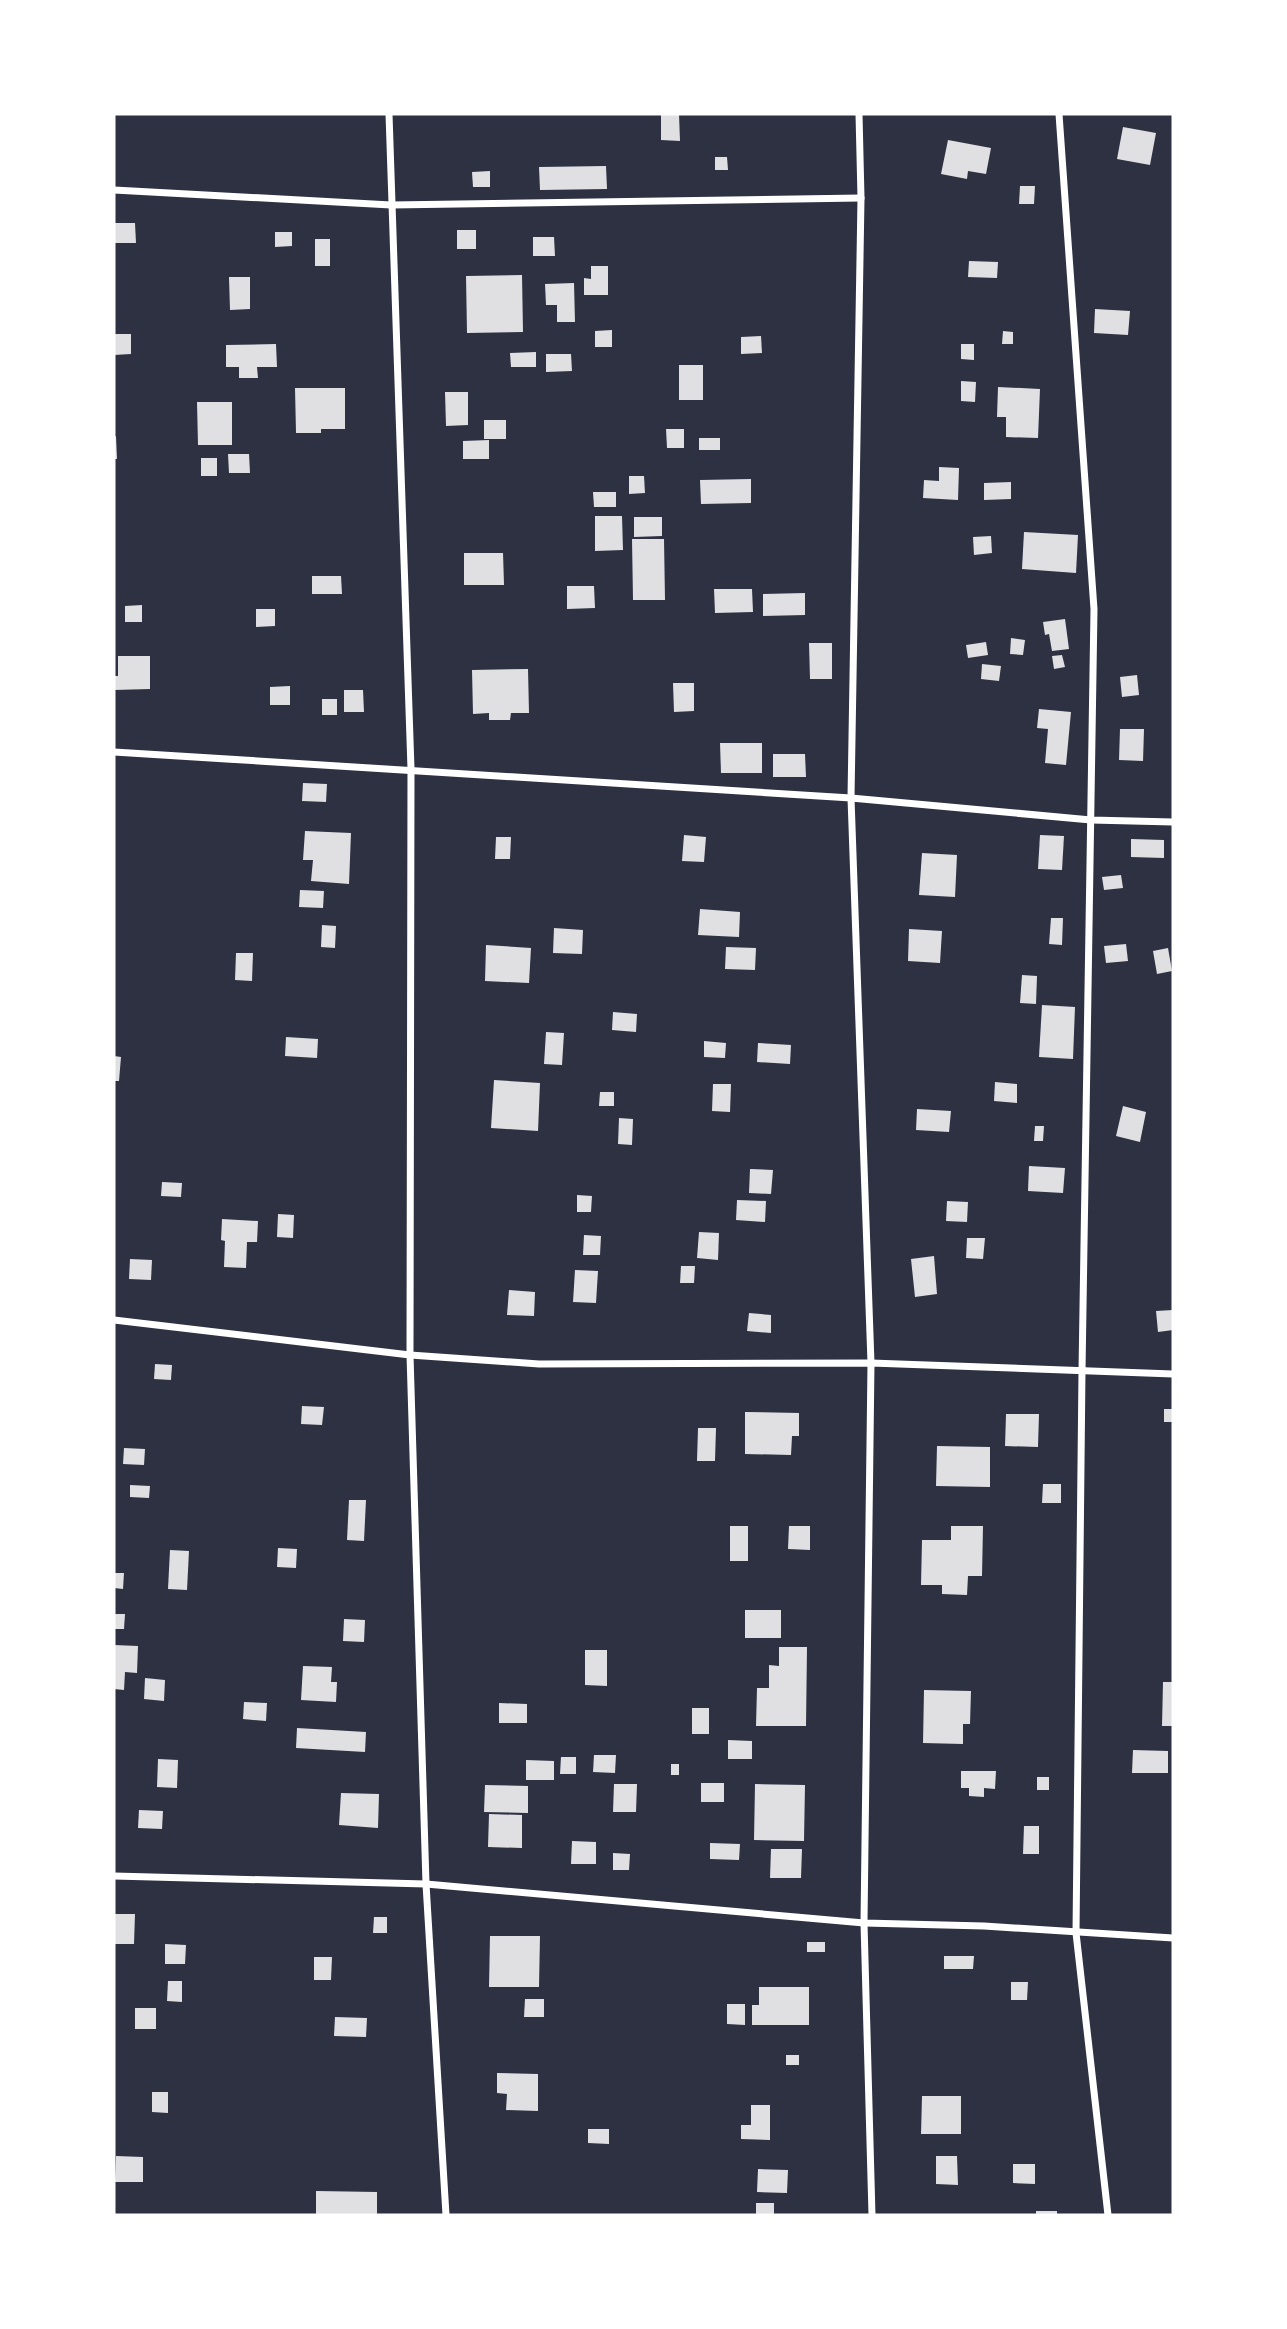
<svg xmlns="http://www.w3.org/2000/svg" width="1287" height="2329" viewBox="0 0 1287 2329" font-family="'Public Sans',sans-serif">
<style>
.building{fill:#e0e0e3}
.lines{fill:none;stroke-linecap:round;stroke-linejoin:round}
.minor{stroke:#fff;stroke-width:7}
</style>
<rect width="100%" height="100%" fill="#2d3142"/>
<g class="building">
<path d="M661,114H679L680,141L661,140Z"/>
<path d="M1123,127L1156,133L1150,165L1117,159Z"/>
<path d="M948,140L991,148L986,174L968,171L967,179L941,174Z"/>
<path d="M715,157H727L728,170H715Z"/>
<path d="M606,166L607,189L540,190L539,167Z"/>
<path d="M490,171V187H473L472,172Z"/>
<path d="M1020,186H1035L1034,204H1019Z"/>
<path d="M114,223H135L136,243H114Z"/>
<rect x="457" y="230" width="19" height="19"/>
<path d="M275,232H292V246L275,247Z"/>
<path d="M533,237H554L555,256H533Z"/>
<rect x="315" y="239" width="15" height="27"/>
<path d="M969,261L998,262L997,278L968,277Z"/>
<path d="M591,266H608V295H584V278L591,279Z"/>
<path d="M522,275L523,332L467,333L466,276Z"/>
<path d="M229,277H250V309L230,310Z"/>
<path d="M574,283L575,322H557V305H546L545,284Z"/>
<path d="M1095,309L1130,311L1128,335L1094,333Z"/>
<path d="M612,330V347H595V331Z"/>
<path d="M1003,331L1013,332V344H1002Z"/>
<path d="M114,334H131V354L114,355Z"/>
<path d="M761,336L762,353L741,354V337Z"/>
<path d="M276,344L277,367H257L258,378H239V367H226V345Z"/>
<path d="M961,344H974V360L961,359Z"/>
<path d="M536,352V367H511L510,353Z"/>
<path d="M546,354H571L572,371L546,372Z"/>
<rect x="679" y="365" width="24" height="35"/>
<path d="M961,381L976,382L975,402L961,401Z"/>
<path d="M998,387L1040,389L1038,438L1006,437V417H997Z"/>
<path d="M295,388H345V429H321V433H296Z"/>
<path d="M445,392H468V425L446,426Z"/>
<path d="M197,402H232V445H198Z"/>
<rect x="484" y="420" width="22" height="19"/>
<path d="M666,429H684V448H667Z"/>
<path d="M116,436L117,459H114V437Z"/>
<rect x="699" y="438" width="21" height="12"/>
<path d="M489,440V459H463V441Z"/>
<path d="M228,454H249L250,473H229Z"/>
<rect x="201" y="458" width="16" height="18"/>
<path d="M939,467L959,468L958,500L923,498L924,480L939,481Z"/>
<path d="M629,476H644L645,493L629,494Z"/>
<path d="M751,479V503L701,504L700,480Z"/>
<path d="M1011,482V499L984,500V483Z"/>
<path d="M593,492H616V507H594Z"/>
<path d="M595,516H622L623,550L595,551Z"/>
<path d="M634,517H662V536L634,537Z"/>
<path d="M1024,532L1078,535L1076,573L1022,569Z"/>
<path d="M991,536L992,553L974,555L973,537Z"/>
<path d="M632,539H664L665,600H633Z"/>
<path d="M464,553H503L504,585H464Z"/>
<path d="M312,576H341L342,594H312Z"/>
<path d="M567,586H594L595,608L567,609Z"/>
<path d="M714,589H752L753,612L715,613Z"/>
<path d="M805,593V615L763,616V594Z"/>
<path d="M142,605V622H125V606Z"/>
<path d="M256,609H275V626L256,627Z"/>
<path d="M1065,619L1069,649L1052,651L1049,634L1045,635L1043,622Z"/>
<path d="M1011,638L1025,640L1023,655L1010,654Z"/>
<path d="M986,642L988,655L968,658L966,645Z"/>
<path d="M809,643H832V679H810Z"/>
<path d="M1062,655L1065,667L1054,669L1052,656Z"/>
<path d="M118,656H150V689L114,690V676H118Z"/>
<path d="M982,664L1001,666L999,681L981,679Z"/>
<path d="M528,669L529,713H511L510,720H489V713L473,714L472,670Z"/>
<path d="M1137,675L1139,695L1122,697L1120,677Z"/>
<path d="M673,683H694V711L674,712Z"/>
<path d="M290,686V705H270V687Z"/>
<path d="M344,690H363L364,712H344Z"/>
<rect x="322" y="699" width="15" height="16"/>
<path d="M1039,709L1071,712L1066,765L1045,763L1048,729L1037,728Z"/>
<path d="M1120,729H1144L1143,761L1119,760Z"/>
<path d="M720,743H762V773H721Z"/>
<path d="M773,754H805L806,777H773Z"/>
<path d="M303,783L327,784L326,802L302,801Z"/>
<path d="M305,831L351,833L349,884L311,881L313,860H303Z"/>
<path d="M684,835L706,837L704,862L682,861Z"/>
<path d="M1040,835L1064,836L1062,870L1038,869Z"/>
<path d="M496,837H511L510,859H495Z"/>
<path d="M1131,839L1164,840V858L1131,857Z"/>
<path d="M922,853L957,855L955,897L919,895Z"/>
<path d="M1121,875L1123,888L1104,890L1102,877Z"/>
<path d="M300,890L324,891L323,908L299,907Z"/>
<path d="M700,909L740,912L739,937L698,935Z"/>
<path d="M1051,918H1063L1062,945L1049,944Z"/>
<path d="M322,925L336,926L335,948L321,947Z"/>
<path d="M554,928L583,930L582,954L553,953Z"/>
<path d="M909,929L942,931L940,963L908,961Z"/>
<path d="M1126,944L1128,961L1106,963L1104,946Z"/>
<path d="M486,945L531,948L529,983L485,981Z"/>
<path d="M726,947L756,948L755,970L725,969Z"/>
<path d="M1168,948L1172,971L1157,974L1153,951Z"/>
<path d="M236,953H253L252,981L235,980Z"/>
<path d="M1022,975L1037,976L1036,1004L1020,1003Z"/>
<path d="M1042,1005L1075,1007L1073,1059L1039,1057Z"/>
<path d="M613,1012L637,1014L636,1032L612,1030Z"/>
<path d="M546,1032L564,1033L562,1065L544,1064Z"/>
<path d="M286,1037L318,1039L317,1058L285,1056Z"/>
<path d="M704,1041L726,1043L725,1058L704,1057Z"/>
<path d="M758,1043L791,1045L790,1064L757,1062Z"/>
<path d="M114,1056L121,1057L119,1081H114Z"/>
<path d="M494,1080L540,1083L538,1131L491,1128Z"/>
<path d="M995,1082L1017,1084V1103L994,1101Z"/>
<path d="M713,1084H731L730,1112L712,1111Z"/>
<path d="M600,1092H614V1106H599Z"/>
<path d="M1123,1106L1146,1112L1140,1142L1116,1136Z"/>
<path d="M917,1109L951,1111L949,1132L916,1130Z"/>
<path d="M619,1118L633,1119L632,1145L618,1144Z"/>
<path d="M1035,1126H1044L1043,1141H1034Z"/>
<path d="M1029,1166L1065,1168L1063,1193L1028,1191Z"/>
<path d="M750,1169L773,1170L771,1194L749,1193Z"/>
<path d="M162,1182L182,1183L181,1197L161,1196Z"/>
<path d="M577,1195L592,1196L591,1212H577Z"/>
<path d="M737,1200L766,1201L765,1222L736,1220Z"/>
<path d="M947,1201L968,1202L967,1222L946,1221Z"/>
<path d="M278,1214L294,1215L293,1238L277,1237Z"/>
<path d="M222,1219L258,1221L257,1242H247L246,1268L224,1267L225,1241L221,1240Z"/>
<path d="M699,1232L719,1233L718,1260L697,1258Z"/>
<path d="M584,1235L601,1236L600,1255H583Z"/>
<path d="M967,1238H985L983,1259L966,1258Z"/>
<path d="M934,1256L937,1294L915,1297L911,1259Z"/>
<path d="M130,1259L152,1260L151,1280L129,1279Z"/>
<path d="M681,1266H695L694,1283H680Z"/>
<path d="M575,1270L598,1271L596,1303L573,1302Z"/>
<path d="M509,1290L535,1292L534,1316L507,1315Z"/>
<path d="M1173,1310V1330L1158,1332L1156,1311Z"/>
<path d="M749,1313L771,1315V1333L747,1331Z"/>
<path d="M155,1364L172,1365L171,1380L154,1379Z"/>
<path d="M302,1406L324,1407L322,1425L301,1424Z"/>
<rect x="1164" y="1409" width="9" height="13"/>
<path d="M745,1412L799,1413V1436H792L791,1455L745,1454Z"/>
<path d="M1006,1414H1039L1038,1447L1005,1446Z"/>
<path d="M698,1428H716L715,1461H697Z"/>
<path d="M937,1446L990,1447V1487L936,1486Z"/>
<path d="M124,1448L145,1449L144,1465L123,1464Z"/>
<path d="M1043,1484H1061V1503H1042Z"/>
<path d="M130,1485L150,1486L149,1498L130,1497Z"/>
<path d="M349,1500H366L364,1541L347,1540Z"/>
<rect x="730" y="1526" width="18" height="35"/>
<path d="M789,1526H810V1550L788,1549Z"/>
<path d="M951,1526H983L982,1576H968L967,1595L942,1594V1585H921L922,1540H951Z"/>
<path d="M278,1548L297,1549L296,1568L277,1567Z"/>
<path d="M170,1550L189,1551L187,1590L168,1589Z"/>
<path d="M114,1573H124L123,1589L114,1588Z"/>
<rect x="745" y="1610" width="36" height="28"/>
<path d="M114,1614H125L124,1629H114Z"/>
<path d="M344,1619L365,1620L364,1642L343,1641Z"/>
<path d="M114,1645L138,1646L137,1673L125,1672L124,1690L114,1689Z"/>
<path d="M779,1647H807L806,1726H756L757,1688H769V1665L779,1666Z"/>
<path d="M585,1650H607V1686L585,1685Z"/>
<path d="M303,1666L332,1667L331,1682H337L336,1702L301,1700Z"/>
<path d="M145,1678L165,1680L164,1701L144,1699Z"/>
<path d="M1163,1682H1173V1726H1162Z"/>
<path d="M924,1690L971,1691L970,1724H963V1744L923,1743Z"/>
<path d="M244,1702L267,1703L266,1721L243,1719Z"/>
<path d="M499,1703L527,1704V1723H499Z"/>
<rect x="692" y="1708" width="17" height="26"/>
<path d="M297,1728L366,1732L365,1752L296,1748Z"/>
<path d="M728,1740L752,1741V1759H728Z"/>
<path d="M1133,1750L1168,1751V1773H1132Z"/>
<path d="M594,1755H616L615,1773L593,1772Z"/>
<path d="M561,1757H576V1774H560Z"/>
<path d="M158,1759L178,1760L177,1788L157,1787Z"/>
<path d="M526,1760L554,1761V1780H526Z"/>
<rect x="671" y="1764" width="8" height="11"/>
<path d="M961,1771H996L995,1789L984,1788V1797L969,1796V1788H961Z"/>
<rect x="1037" y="1777" width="12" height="13"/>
<rect x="701" y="1783" width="23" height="19"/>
<path d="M614,1784H637L636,1812H613Z"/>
<path d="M755,1784L805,1785L804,1841L754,1840Z"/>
<path d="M485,1785L528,1786V1813L484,1812Z"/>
<path d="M341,1793L379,1794L378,1828L339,1825Z"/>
<path d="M139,1810L163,1811L162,1829L138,1828Z"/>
<path d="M489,1814L522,1815V1848L488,1847Z"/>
<path d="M1024,1826H1039V1854H1023Z"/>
<path d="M572,1841L596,1842V1864H571Z"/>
<path d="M710,1843L740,1844L739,1860L710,1859Z"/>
<path d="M771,1849H802L801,1878H770Z"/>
<path d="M613,1853L630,1854L629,1870H613Z"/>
<path d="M114,1914H135L134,1944H114Z"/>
<path d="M374,1917H387V1933H373Z"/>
<path d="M490,1936H540L539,1987H489Z"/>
<rect x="807" y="1942" width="18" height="10"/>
<path d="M165,1944L186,1945L185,1964H165Z"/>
<path d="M944,1956H974L973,1969H944Z"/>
<path d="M314,1957H332L331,1980H314Z"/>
<path d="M168,1981H182V2002L167,2001Z"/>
<path d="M1011,1982H1028L1027,2000H1011Z"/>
<path d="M759,1987H809V2025H752V2005H759Z"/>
<path d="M525,1999H544V2017H524Z"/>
<path d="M727,2004H745V2025L727,2024Z"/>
<rect x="135" y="2008" width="21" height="21"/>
<path d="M335,2017L367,2018L366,2037L334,2036Z"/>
<rect x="786" y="2055" width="13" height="10"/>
<path d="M497,2073L538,2074V2111L506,2110L507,2094L497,2093Z"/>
<path d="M152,2092H168V2113L152,2112Z"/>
<path d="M922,2096H961V2134H921Z"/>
<path d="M751,2105H770V2140L741,2139V2125H751Z"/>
<path d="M588,2129H609V2144L588,2143Z"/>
<path d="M116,2156L143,2157V2182H115Z"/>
<path d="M936,2156H957L958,2185L936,2184Z"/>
<path d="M1013,2164H1035V2184L1013,2183Z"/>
<path d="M758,2169L788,2170L787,2193L757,2192Z"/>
<path d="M316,2191L377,2192V2215H316Z"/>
<rect x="756" y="2203" width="18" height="12"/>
<rect x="1036" y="2211" width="21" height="4"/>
</g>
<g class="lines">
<g class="minor">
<path d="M389,114L411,769L410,1355L426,1884L446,2215"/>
<path d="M859,114L861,198L851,798L871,1363L864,1923L872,2215"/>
<path d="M1059,114L1094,609L1082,1371L1076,1933L1108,2215"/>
<path d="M114,190L391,205L861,198"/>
<path d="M114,752L851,798L1091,820L1173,822"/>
<path d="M114,1320L410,1355L539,1364L871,1363L1173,1374"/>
<path d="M114,1876L426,1884L864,1923L984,1926L1173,1938"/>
</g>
</g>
<rect width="1287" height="2329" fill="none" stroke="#ffffff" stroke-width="231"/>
</svg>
